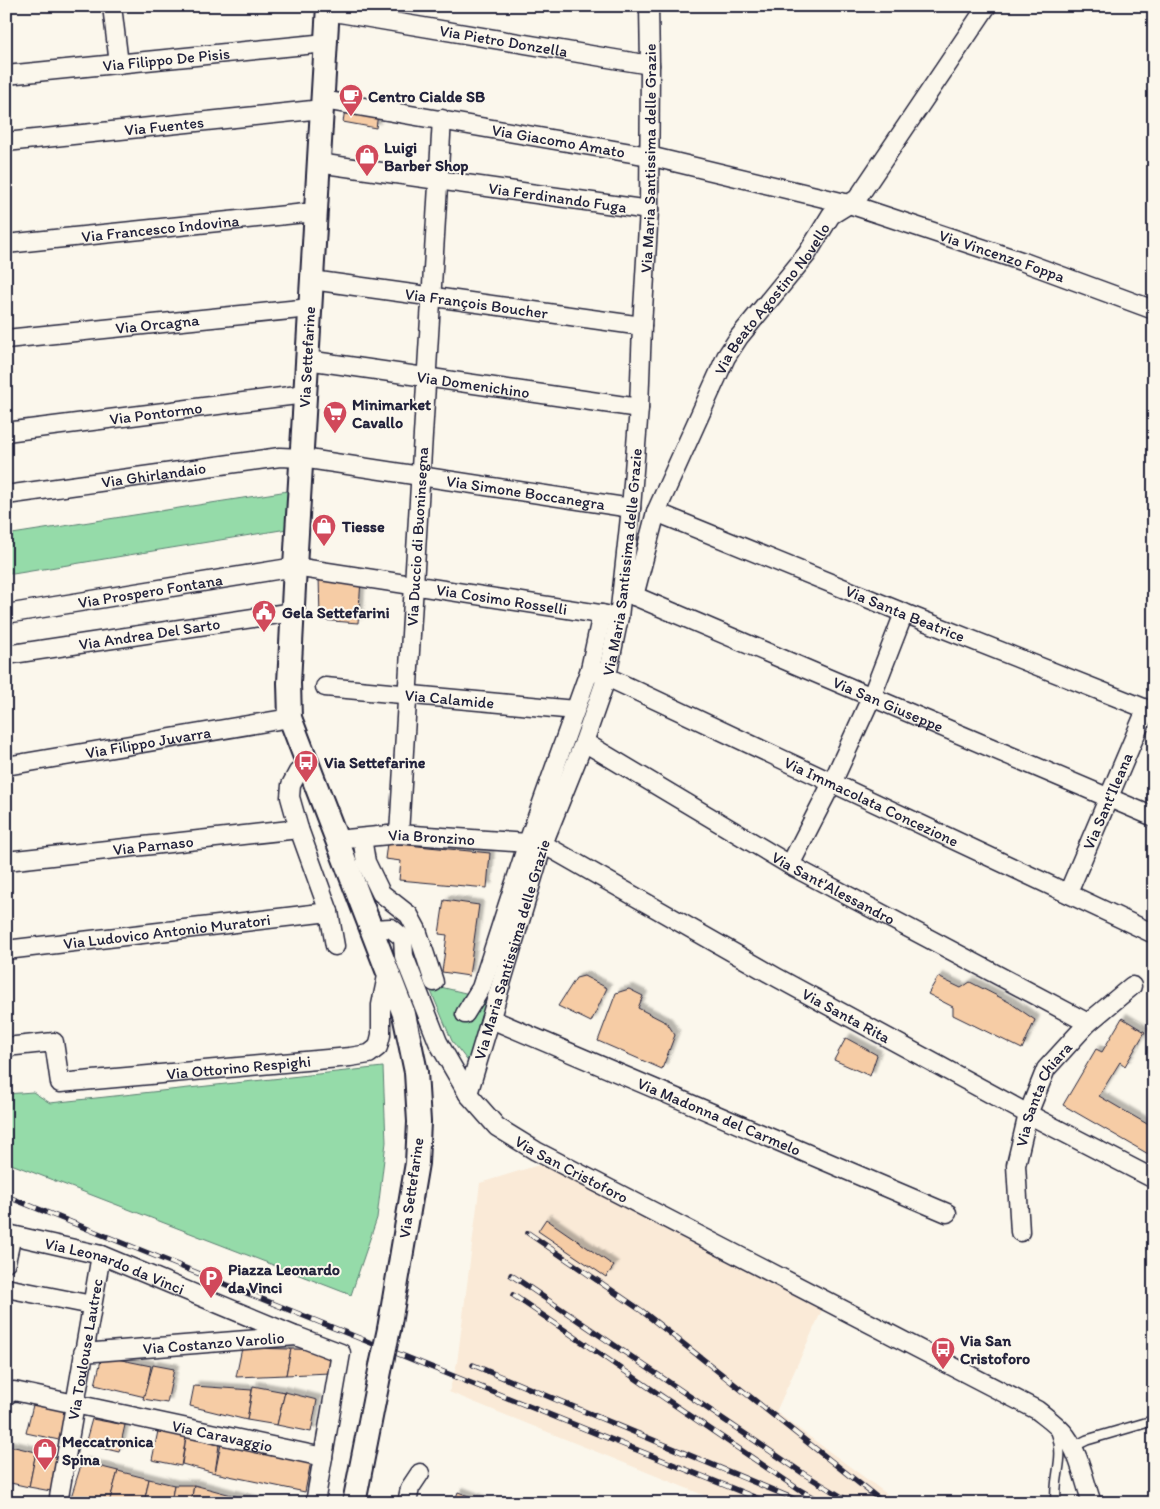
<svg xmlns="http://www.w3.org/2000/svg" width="1160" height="1509" viewBox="0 0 1160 1509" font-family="Itim,sans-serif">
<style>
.built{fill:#faead7}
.green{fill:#95dba9;stroke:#5c7e72}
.building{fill:#f6cca5;stroke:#22223b;filter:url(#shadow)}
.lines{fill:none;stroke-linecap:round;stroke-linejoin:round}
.service-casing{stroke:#22223b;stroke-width:12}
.minor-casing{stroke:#22223b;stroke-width:21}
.tertiary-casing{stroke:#22223b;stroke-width:26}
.service{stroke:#fbf7ec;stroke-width:9}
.minor{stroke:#fbf7ec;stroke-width:18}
.tertiary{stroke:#fbf7ec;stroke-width:22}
.rail-casing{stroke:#22223b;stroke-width:5.5}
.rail{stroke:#fbf7ec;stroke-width:4;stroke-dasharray:11;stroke-linecap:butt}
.tertiary-bridge-casing{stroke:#22223b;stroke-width:26;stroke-linecap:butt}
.tertiary-bridge{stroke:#fbf7ec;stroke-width:22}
.labels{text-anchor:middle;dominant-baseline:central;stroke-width:4;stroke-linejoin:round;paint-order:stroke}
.street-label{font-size:16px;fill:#22223b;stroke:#fbf7ec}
.poi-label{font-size:16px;font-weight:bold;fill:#22223b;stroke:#fbf7ec;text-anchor:start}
</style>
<defs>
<filter id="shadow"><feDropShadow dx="4.5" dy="-4.5" stdDeviation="1" flood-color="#0004"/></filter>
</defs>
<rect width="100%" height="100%" fill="#fbf7ec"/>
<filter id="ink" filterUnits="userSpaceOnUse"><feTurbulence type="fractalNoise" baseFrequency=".02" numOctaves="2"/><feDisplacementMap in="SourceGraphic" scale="10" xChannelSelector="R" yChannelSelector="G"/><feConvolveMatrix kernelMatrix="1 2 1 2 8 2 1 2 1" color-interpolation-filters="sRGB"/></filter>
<g filter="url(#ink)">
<path class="built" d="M542,1164L822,1310L776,1412L899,1503H723L449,1392L457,1363L480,1183Z"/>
<g class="green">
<path d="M288,491L287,529L13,574L6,571V535Z"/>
<path d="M529,851L470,1064L452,1041L428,984L482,997Z"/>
<path d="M383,1067L386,1142L377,1218L351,1295L6,1162V1094L33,1092L50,1103Z"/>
</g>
<g class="building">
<path d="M345,109L378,114L376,128L343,122Z"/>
<path d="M319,575L361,580L358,623L320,620Z"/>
<path d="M387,843L490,853L487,888L399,880L401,861L385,859Z"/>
<path d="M444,900L479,905L469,976L442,972L447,935L439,934Z"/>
<path d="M584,976L607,988L591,1022L558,1006L576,978Z"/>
<path d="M938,977L961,988L970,982L1009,1002L1035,1020L1022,1049L953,1015V1007L928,994Z"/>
<path d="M629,989L643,996L638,1008L667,1023L675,1035L662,1069L598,1041L616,993Z"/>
<path d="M1122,1018L1145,1032L1125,1066L1120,1062L1099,1096L1154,1128V1148L1150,1155L1063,1105L1096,1049L1102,1052Z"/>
<path d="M846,1038L877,1055L870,1076L834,1060Z"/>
<path d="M546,1219L614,1266L606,1277L538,1231Z"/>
<path d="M242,1348L291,1349L286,1375L236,1377Z"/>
<path d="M291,1349L332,1350L330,1373L286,1375Z"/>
<path d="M102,1356L151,1366L145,1397L95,1385Z"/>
<path d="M153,1365L174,1369L167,1403L143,1399Z"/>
<path d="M194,1386L252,1390L247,1420L190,1406Z"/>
<path d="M253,1386L285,1392L277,1425L247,1420Z"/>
<path d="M285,1392L317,1400L311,1432L277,1425Z"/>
<path d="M34,1401L65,1410L59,1440L26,1433Z"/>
<path d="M92,1419L125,1425L119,1452L85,1444Z"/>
<path d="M158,1431L186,1437L181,1466L152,1460Z"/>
<path d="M186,1437L219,1445L215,1473L182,1464Z"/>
<path d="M221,1444L311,1461L305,1492L215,1473Z"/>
<path d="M6,1445L36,1452L29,1487L6,1482Z"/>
<path d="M36,1452L56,1457L51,1491L29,1487Z"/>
<path d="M82,1462L118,1471L109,1503H93L71,1497Z"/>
<path d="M118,1471L149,1479L144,1503H109Z"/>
<path d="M149,1479L174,1485L171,1503H144Z"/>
<path d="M174,1485H194L191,1503H171Z"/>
<path d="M194,1485L239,1497L238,1503H191Z"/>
<path d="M458,1492L482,1501V1503H454Z"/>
<path d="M239,1497L259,1502V1503H238Z"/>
</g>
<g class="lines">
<defs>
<g id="service">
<path d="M1073,1447L1087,1440L1152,1421"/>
<path d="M1056,1503C1053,1476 1066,1459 1056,1432"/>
</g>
<g id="minor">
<path d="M112,6L119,64"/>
<path id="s1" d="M328,11L650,65"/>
<path id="s2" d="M6,75L326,43"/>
<path id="s3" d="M323,100L649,156L849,204L1021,261L1154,310"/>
<path id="s4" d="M6,142L322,109"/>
<path id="s5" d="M318,163L649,210"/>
<path id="s6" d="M6,244L315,212"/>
<path id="s7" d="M312,280L642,326"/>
<path id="s8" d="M6,339L310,308"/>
<path id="s9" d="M307,360L639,408"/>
<path id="s10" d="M6,432L305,394"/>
<path id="s11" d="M6,495L280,457L302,458L631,508"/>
<path id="s12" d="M656,512L904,613L1154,712"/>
<path id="s13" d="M625,592L1154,817"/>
<path id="s14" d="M634,596L656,512L726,357L739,337L807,254L831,215L857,199L987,6"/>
<path id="s15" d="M6,614L295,567L619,617"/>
<path id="s16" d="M6,655L293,612"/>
<path id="s17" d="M590,669L1154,934"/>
<path id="s18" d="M325,687L575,710"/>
<path id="s19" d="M584,742L790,865L1088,1023"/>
<path d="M307,765L298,772L291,785L290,797L299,829L329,912L335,946"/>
<path id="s20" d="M6,766L290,718"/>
<path id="s21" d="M399,834L442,119"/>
<path d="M362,838L366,862L381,893L409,915L417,930L434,982"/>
<path id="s22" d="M336,840L399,834L543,844L776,977L1028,1114L1154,1179"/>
<path id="s23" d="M6,861L299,829"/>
<path d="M790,865L832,783L871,698L904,613"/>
<path id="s24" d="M1068,893L1146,710"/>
<path id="s25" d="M372,929L391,928L403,938L404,956L438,1042L468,1094L497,1127L536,1151L1037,1410C1047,1418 1059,1426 1066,1436C1080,1455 1084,1481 1092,1503"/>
<path id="s26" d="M6,950L329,912"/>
<path d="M465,1014L481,988L528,842L590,669L602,614"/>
<path id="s27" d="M491,1019L947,1213"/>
<path id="s28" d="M6,1047L54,1042L60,1083L350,1057L369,1054L378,1047L381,1035V1005L388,971"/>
<path id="s29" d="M468,1094L543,844L584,742L607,676L619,617L631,508L639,408L642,326L649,210L650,65L649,6"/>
<path id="s30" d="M1020,1232L1016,1165L1028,1114L1046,1069L1088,1023L1132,986"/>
<path id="s31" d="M6,1262L12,1235L101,1255L293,1335"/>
<path d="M6,1288L92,1305"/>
<path id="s32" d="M83,1353L296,1336L341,1353L315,1503"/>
<path id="s33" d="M6,1395L14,1391L323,1457"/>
<path id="s34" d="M58,1503L101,1255"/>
<path d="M407,1503L410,1488L420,1473"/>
</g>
<g id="tertiary">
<path d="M328,6L295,567L289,683L290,718L404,1014L416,1072L419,1122L417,1163L389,1329"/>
<path d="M354,1503L381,1366"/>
</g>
</defs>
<use href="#service" class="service-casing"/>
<use href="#minor" class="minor-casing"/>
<use href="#tertiary" class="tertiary-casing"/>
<use href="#service" class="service"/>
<use href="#minor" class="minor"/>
<use href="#tertiary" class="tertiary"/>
<defs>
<g id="rail">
<path d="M6,1196L769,1503"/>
<path d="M528,1233L642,1311L884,1503"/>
<path d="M511,1275L804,1474L852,1503"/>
<path d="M513,1295L798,1489L822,1503"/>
<path d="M473,1365L804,1503"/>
</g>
</defs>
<use href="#rail" class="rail-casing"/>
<use href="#rail" class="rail"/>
<defs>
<path id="tertiary-bridge" d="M381,1366L389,1329"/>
</defs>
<use href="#tertiary-bridge" class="tertiary-bridge-casing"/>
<use href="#tertiary-bridge" class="tertiary-bridge"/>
</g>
</g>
<defs>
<symbol id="cafe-pin" viewBox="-11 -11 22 30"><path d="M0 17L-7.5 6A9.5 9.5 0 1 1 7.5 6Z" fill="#d1495b" stroke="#fbf7ec"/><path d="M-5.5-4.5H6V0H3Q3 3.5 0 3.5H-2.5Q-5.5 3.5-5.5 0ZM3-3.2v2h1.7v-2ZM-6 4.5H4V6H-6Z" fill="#fff"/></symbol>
<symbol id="shop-pin" viewBox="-11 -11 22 30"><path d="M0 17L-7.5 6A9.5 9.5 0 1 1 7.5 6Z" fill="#d1495b" stroke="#fbf7ec"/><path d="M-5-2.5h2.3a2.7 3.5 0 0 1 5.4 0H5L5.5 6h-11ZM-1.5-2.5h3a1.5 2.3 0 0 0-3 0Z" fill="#fff"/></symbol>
<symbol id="supermarket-pin" viewBox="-11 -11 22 30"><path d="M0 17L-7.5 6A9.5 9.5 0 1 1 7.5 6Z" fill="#d1495b" stroke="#fbf7ec"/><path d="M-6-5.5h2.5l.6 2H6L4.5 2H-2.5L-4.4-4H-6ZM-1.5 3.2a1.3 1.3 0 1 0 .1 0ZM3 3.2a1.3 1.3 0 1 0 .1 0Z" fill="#fff"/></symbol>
<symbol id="civic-pin" viewBox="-11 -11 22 30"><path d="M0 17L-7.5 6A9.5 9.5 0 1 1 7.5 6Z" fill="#d1495b" stroke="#fbf7ec"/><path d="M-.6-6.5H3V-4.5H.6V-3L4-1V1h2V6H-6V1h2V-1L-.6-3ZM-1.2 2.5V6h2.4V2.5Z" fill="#fff"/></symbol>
<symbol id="bus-pin" viewBox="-11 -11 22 30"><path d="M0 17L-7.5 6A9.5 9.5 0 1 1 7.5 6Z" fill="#d1495b" stroke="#fbf7ec"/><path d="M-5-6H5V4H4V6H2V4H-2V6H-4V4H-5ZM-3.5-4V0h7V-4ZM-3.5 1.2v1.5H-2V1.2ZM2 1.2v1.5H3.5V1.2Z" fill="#fff"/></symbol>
<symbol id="parking-pin" viewBox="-11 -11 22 30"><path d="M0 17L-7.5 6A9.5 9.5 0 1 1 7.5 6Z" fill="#d1495b" stroke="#fbf7ec"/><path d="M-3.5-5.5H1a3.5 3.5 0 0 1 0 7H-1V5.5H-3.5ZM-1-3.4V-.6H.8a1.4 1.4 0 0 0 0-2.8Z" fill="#fff"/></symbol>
</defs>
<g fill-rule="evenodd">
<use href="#cafe-pin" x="337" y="82" width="28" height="38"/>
<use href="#shop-pin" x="353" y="142" width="28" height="38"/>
<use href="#supermarket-pin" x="321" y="399" width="28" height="38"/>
<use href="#shop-pin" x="310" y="512" width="28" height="38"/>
<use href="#civic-pin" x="250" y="598" width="28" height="38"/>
<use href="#bus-pin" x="292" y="748" width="28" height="38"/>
<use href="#parking-pin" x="197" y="1264" width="28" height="38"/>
<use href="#bus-pin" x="929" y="1335" width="28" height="38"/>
<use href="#shop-pin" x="31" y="1436" width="28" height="38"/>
</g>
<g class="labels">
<g class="street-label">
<text stroke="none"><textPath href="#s1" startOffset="178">Via Pietro Donzella</textPath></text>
<text stroke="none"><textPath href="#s2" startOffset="161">Via Filippo De Pisis</textPath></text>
<text stroke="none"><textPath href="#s4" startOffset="159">Via Fuentes</textPath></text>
<text stroke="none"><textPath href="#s3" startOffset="239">Via Giacomo Amato</textPath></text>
<text stroke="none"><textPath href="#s29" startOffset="961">Via Maria Santissima delle Grazie</textPath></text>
<text stroke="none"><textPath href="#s5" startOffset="242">Via Ferdinando Fuga</textPath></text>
<text stroke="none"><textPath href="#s6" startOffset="155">Via Francesco Indovina</textPath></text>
<text stroke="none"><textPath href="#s3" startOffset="698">Via Vincenzo Foppa</textPath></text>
<text stroke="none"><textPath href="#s14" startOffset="331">Via Beato Agostino Novello</textPath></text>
<text stroke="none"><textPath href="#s7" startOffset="166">Via François Boucher</textPath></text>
<text stroke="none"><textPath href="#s8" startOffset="152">Via Orcagna</textPath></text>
<text transform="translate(307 357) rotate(-87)">Via Settefarine</text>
<text stroke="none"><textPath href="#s9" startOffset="168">Via Domenichino</textPath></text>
<text stroke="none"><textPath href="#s10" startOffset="151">Via Pontormo</textPath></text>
<text stroke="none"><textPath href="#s11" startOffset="149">Via Ghirlandaio</textPath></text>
<text stroke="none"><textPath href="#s11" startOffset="525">Via Simone Boccanegra</textPath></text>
<text stroke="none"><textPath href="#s21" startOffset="298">Via Duccio di Buoninsegna</textPath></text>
<text stroke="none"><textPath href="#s29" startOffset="556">Via Maria Santissima delle Grazie</textPath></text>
<text stroke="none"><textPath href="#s15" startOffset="146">Via Prospero Fontana</textPath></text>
<text stroke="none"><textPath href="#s15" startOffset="502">Via Cosimo Rosselli</textPath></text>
<text stroke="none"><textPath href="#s12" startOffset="269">Via Santa Beatrice</textPath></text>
<text stroke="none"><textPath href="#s16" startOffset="145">Via Andrea Del Sarto</textPath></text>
<text stroke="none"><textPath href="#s18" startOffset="125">Via Calamide</textPath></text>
<text stroke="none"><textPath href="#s13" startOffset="286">Via San Giuseppe</textPath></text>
<text stroke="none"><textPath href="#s20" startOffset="144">Via Filippo Juvarra</textPath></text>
<text stroke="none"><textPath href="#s17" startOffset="311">Via Immacolata Concezione</textPath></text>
<text stroke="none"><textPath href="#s24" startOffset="100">Via Sant'Ileana</textPath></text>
<text stroke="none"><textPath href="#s22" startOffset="96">Via Bronzino</textPath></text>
<text stroke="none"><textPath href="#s23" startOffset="148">Via Parnaso</textPath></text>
<text stroke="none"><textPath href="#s19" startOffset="289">Via Sant'Alessandro</textPath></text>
<text stroke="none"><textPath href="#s26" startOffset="162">Via Ludovico Antonio Muratori</textPath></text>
<text stroke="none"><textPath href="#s29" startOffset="151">Via Maria Santissima delle Grazie</textPath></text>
<text stroke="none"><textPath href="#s22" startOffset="556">Via Santa Rita</textPath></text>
<text stroke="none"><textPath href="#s28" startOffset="269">Via Ottorino Respighi</textPath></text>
<text stroke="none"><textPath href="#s30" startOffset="144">Via Santa Chiara</textPath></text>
<text stroke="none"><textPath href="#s27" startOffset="248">Via Madonna del Carmelo</textPath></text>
<text stroke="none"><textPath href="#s25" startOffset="335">Via San Cristoforo</textPath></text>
<text transform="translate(411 1188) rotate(-82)">Via Settefarine</text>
<text stroke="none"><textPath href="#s31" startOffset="135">Via Leonardo da Vinci</textPath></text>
<text stroke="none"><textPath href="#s32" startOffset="131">Via Costanzo Varolio</textPath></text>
<text stroke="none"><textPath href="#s34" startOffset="156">Via Toulouse Lautrec</textPath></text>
<text stroke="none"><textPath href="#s33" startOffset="222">Via Caravaggio</textPath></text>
</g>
<g class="poi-label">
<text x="368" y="96">Centro Cialde SB</text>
<text x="384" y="147">Luigi<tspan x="384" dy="18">Barber Shop</tspan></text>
<text x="352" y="404">Minimarket<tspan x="352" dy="18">Cavallo</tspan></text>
<text x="342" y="526">Tiesse</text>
<text x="282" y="612">Gela Settefarini</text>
<text x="324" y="762">Via Settefarine</text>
<text x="228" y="1269">Piazza Leonardo<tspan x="228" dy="18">da Vinci</tspan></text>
<text x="960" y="1340">Via San<tspan x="960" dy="18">Cristoforo</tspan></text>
<text x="62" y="1441">Meccatronica<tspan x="62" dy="18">Spina</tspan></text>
</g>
</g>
<rect width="1160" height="1509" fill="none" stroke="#fbf7ec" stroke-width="25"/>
<rect x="12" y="12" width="1135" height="1484" fill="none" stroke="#22223b" stroke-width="2" filter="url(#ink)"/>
</svg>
